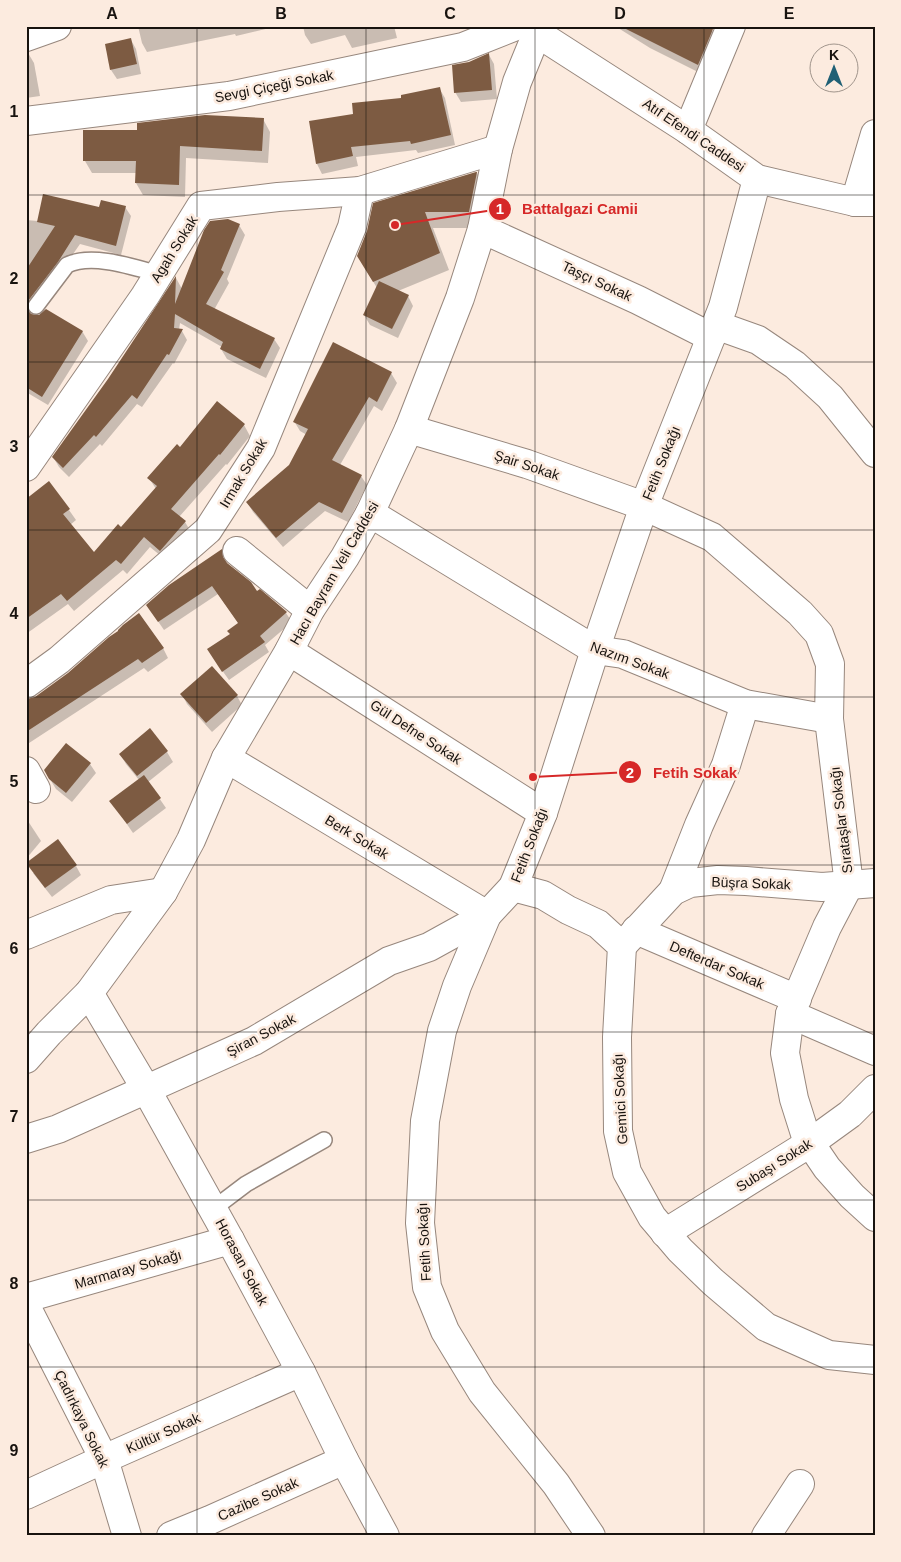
<svg xmlns="http://www.w3.org/2000/svg" width="901" height="1562" viewBox="0 0 901 1562" font-family="Arial,sans-serif">
<style>
.shadow{fill:#0003}
.building{fill:#7d5b42}
.lines{fill:none;stroke-linecap:round;stroke-linejoin:round}
.lane-casing{stroke:#97877d;stroke-width:18}
.street-casing{stroke:#97877d;stroke-width:30}
.secondary-casing{stroke:#97877d;stroke-width:30}
.lane{stroke:#fff;stroke-width:15}
.street{stroke:#fff;stroke-width:28}
.secondary{stroke:#fff;stroke-width:28}
.grid{fill:none;stroke:#18130f;stroke-width:1;stroke-opacity:0.55}
.labels{text-anchor:middle;dominant-baseline:central;stroke-width:5;stroke-linejoin:round;paint-order:stroke}
.street-label{font-size:14px;fill:#18130f;stroke:#fcebdf}
.leader{fill:none;stroke:#d62828;stroke-width:2}
.callout-dot{fill:#d62828;stroke:#fcebdf;stroke-width:2}
.mark-label{font-size:15px;text-anchor:middle;font-weight:bold;fill:#fff}
.callout-label{font-size:15px;text-anchor:middle;font-weight:bold;fill:#d62828;stroke:#fcebdf;stroke-width:5;stroke-linejoin:round;paint-order:stroke}
.neatline{fill:none;stroke:#18130f;stroke-width:2}
.grid-label{font-size:16px;text-anchor:middle;font-weight:bold;fill:#18130f}
</style>
<rect width="100%" height="100%" fill="#fcebdf"/>
<g class="shadow">
<path d="M138,26H278L236,36L235,34L147,52L142,43Z"/>
<path d="M303,26H394L397,38L352,48L345,35L311,44L305,35Z"/>
<path d="M615,26H703L712,30L718,41L704,75L650,48Z"/>
<path d="M131,40L136,49L141,74L117,79L111,70Z"/>
<path d="M26,53H28L34,63L40,96L26,98Z"/>
<path d="M489,55L494,64L497,99L461,102L455,92Z"/>
<path d="M439,88L445,98L455,145L418,153L416,150L356,157L358,166L322,174L317,164L310,122L354,115Z"/>
<path d="M263,119L270,132L268,163L186,158L185,197L143,195L136,183L137,173H92L85,161Z"/>
<path d="M477,173L486,190L479,228H433L449,270L398,291L408,296L413,306L398,338L370,325L364,315L377,288L368,273V231L374,204Z"/>
<path d="M125,207L131,216L121,255L80,244L31,315L82,331L88,341L48,405L26,392V220L38,221L100,209Z"/>
<path d="M239,225L245,235L227,279L229,283L214,310L274,339L280,348L266,378L227,359L221,349L222,347L180,323L179,330L182,331L187,340L174,364L173,363L142,407L137,404L102,446L100,444L69,477L59,467L53,457L109,379L176,278L182,289Z"/>
<path d="M391,373L397,383L382,411L374,406L340,465L361,476L367,485L348,522L325,511L283,547L253,512L247,502L290,466L307,435L300,431L294,421Z"/>
<path d="M244,425L250,436L227,465L226,464L179,517L185,522L191,532L167,561L150,547L127,574L123,570L74,611L68,604L26,634V577L49,483L69,510L76,520L70,525L94,554L122,529L156,489L149,478L180,449Z"/>
<path d="M221,551L226,559L227,564L257,593L260,591L286,613L292,622L265,645L269,652L229,680L214,659L239,624L218,594L164,630L153,614Z"/>
<path d="M163,648L168,658L148,672L144,668L26,745V701Z"/>
<path d="M182,694L237,696L242,705L212,732L187,704Z"/>
<path d="M150,730L167,752L173,762L148,782L166,808L133,833L111,801L139,780L126,764L120,754Z"/>
<path d="M90,764L96,773L72,802L56,789L45,771Z"/>
<path d="M26,818L41,841L26,859Z"/>
<path d="M76,866L81,875L52,897L33,873Z"/>
</g>
<g class="building">
<path d="M620,26H706L713,29L698,65Z"/>
<path d="M131,38L137,64L110,70L105,44Z"/>
<path d="M489,53L492,90L454,93L452,65L469,62Z"/>
<path d="M440,87L451,135L411,144L410,141L351,147L353,156L316,164L309,121L353,114L352,103L401,98V95Z"/>
<path d="M205,115L264,118L262,151L180,146L179,185L135,183L136,161H83V130H137V123Z"/>
<path d="M476,172H477L469,212H425L440,253L373,282L357,256L367,231L373,203Z"/>
<path d="M43,194L99,207L101,200L126,206L116,246L75,235L58,262L28,301L27,309L31,314L39,315L46,309L83,331L42,397L26,387V270L55,226L37,222Z"/>
<path d="M228,219L240,224L221,270L224,272L206,304L275,338L260,369L220,349L223,342L175,314L174,328L183,329L169,355L167,354L137,399L132,395L96,437L94,435L63,468L52,457L108,379L176,276L175,304L204,230L210,221Z"/>
<path d="M379,281L409,295L392,329L363,315Z"/>
<path d="M333,342L392,372L377,402L369,397L332,460L362,475L342,513L319,502L276,538L246,502L289,465L308,429L293,422Z"/>
<path d="M217,401L245,424L220,455L219,454L171,509L186,521L160,551L144,537L121,564L116,560L67,601L61,594L26,619V499L49,481L70,509L63,514L94,552L118,524L121,527L157,486L147,478L177,444L180,447Z"/>
<path d="M222,549L223,557L227,563L251,582L257,591L260,589L287,612L260,636L265,642L222,672L207,649L230,634L227,631L238,623L212,586L158,622L146,605L169,585Z"/>
<path d="M139,613L164,648L142,663L138,659L26,732V699L35,697L68,673L109,637L118,631V630L123,625Z"/>
<path d="M212,666L238,695L206,723L180,694Z"/>
<path d="M150,728L168,751L137,776L119,754Z"/>
<path d="M66,743L91,763L66,793L49,779L44,770Z"/>
<path d="M144,775L161,798L127,824L109,801Z"/>
<path d="M58,839L77,865L45,888L26,863Z"/>
</g>
<g class="lines">
<defs>
<g id="lane">
<path d="M36,306L67,265C92,253 133,267 159,274"/>
<path d="M213,1209L246,1184L324,1140"/>
</g>
<g id="street">
<path d="M530,26L537,33L688,130L757,179L855,202H875"/>
<path d="M26,37L57,26"/>
<path d="M26,121L229,96L463,47L516,26"/>
<path d="M688,130L731,26"/>
<path d="M855,202L875,134"/>
<path d="M482,229L638,300L711,337"/>
<path d="M716,325L758,340L795,365L830,397L875,453"/>
<path d="M409,429L527,464L644,506L712,537L800,613L819,634L830,664L829,719L849,885L827,927L790,1014L785,1053L794,1099L806,1137L827,1168L852,1196L875,1217"/>
<path d="M26,467L145,296L201,206L278,197L360,191L498,149"/>
<path d="M370,513L595,650L623,654L745,704L829,719"/>
<path d="M237,551L310,610"/>
<path d="M289,651L543,813"/>
<path d="M26,684L59,660L208,530L261,448L352,227L360,191"/>
<path d="M226,758L487,915"/>
<path d="M26,771L36,789"/>
<path d="M513,887L543,895L568,910L598,924L622,946L617,1037L618,1131L627,1172L652,1217L680,1250L713,1282L766,1327L829,1355L875,1360"/>
<path d="M673,891L699,825L726,765L745,704"/>
<path d="M636,930L797,999"/>
<path d="M26,935L111,900L163,892"/>
<path d="M622,946L673,891L690,883L718,880L746,881L822,887L875,883"/>
<path d="M89,993L146,1089L230,1240L301,1372L344,1460L385,1536"/>
<path d="M790,1014L875,1051"/>
<path d="M26,1059L49,1033L89,993L163,892L191,840L226,758L289,651L310,610L345,557L370,513L409,429L460,298L482,229L498,149L517,82L537,33"/>
<path d="M26,1139L58,1129L254,1041L389,961L429,947L487,915"/>
<path d="M665,1233L810,1143L850,1114L875,1089"/>
<path d="M26,1298L230,1240"/>
<path d="M26,1306L104,1459L127,1536"/>
<path d="M26,1495L104,1459L301,1372"/>
<path d="M171,1536L210,1520L344,1460"/>
<path d="M766,1536L800,1484"/>
</g>
<path id="secondary" d="M591,1536L556,1484L482,1392L445,1331L427,1287L420,1223L425,1121L442,1031L457,986L487,915L513,887L543,813L595,650L644,506L723,307L757,179"/>
</defs>
<use href="#lane" class="lane-casing"/>
<use href="#street" class="street-casing"/>
<use href="#secondary" class="secondary-casing"/>
<use href="#lane" class="lane"/>
<use href="#street" class="street"/>
<use href="#secondary" class="secondary"/>
</g>
<path class="grid" d="M197,26V1536M366,26V1536M535,26V1536M704,26V1536M26,195H875M26,362H875M26,530H875M26,697H875M26,865H875M26,1032H875M26,1200H875M26,1367H875"/>
<g class="labels">
<g class="street-label">
<text transform="translate(274 86) rotate(-11)">Sevgi Çiçeği Sokak</text>
<text transform="translate(694 135) rotate(34)">Atıf Efendi Caddesi</text>
<text transform="translate(174 249) rotate(-58)">Agah Sokak</text>
<text transform="translate(597 281) rotate(25)">Taşçı Sokak</text>
<text transform="translate(661 463) rotate(-68)">Fetih Sokağı</text>
<text transform="translate(527 465) rotate(18)">Şair Sokak</text>
<text transform="translate(243 473) rotate(-59)">Irmak Sokak</text>
<text transform="translate(334 573) rotate(-60)">Hacı Bayram Veli Caddesi</text>
<text transform="translate(630 660) rotate(20)">Nazım Sokak</text>
<text transform="translate(416 732) rotate(33)">Gül Defne Sokak</text>
<text transform="translate(841 820) rotate(-97)">Sırataşlar Sokağı</text>
<text transform="translate(357 837) rotate(31)">Berk Sokak</text>
<text transform="translate(529 845) rotate(-69)">Fetih Sokağı</text>
<text transform="translate(751 883) rotate(2)">Büşra Sokak</text>
<text transform="translate(717 965) rotate(23)">Defterdar Sokak</text>
<text transform="translate(261 1035) rotate(-28)">Şiran Sokak</text>
<text transform="translate(620 1099) rotate(-93)">Gemici Sokağı</text>
<text transform="translate(774 1165) rotate(-32)">Subaşı Sokak</text>
<text transform="translate(424 1242) rotate(-93)">Fetih Sokağı</text>
<text transform="translate(242 1262) rotate(62)">Horasan Sokak</text>
<text transform="translate(128 1269) rotate(-16)">Marmaray Sokağı</text>
<text transform="translate(82 1419) rotate(64)">Çadırkaya Sokak</text>
<text transform="translate(163 1433) rotate(-24)">Kültür Sokak</text>
<text transform="translate(258 1499) rotate(-24)">Cazibe Sokak</text>
</g>
</g>
<path class="leader" d="M395 225L500 209M533 777L630 772"/>
<g class="callout-dot">
<circle cx="395" cy="225" r="5"/>
<circle cx="533" cy="777" r="5"/>
<circle cx="500" cy="209" r="12"/>
<circle cx="630" cy="772" r="12"/>
</g>
<g class="mark-label">
<text x="500" y="214">1</text>
<text x="630" y="778">2</text>
</g>
<g class="callout-label">
<text x="580" y="214">Battalgazi Camii</text>
<text x="695" y="778">Fetih Sokak</text>
</g>
<rect width="901" height="1562" fill="none" stroke="#fcebdf" stroke-width="55"/>
<g transform="translate(834 68)"><circle r="24" fill="#fcebdf" stroke="#a1958c"/>
<path d="M0-4L9 19L0 12L-9 19Z" fill="#206075"/>
<text y="-8" font-size="14" font-weight="bold" text-anchor="middle" fill="#18130f">K</text>
</g>
<rect x="28" y="28" width="846" height="1506" class="neatline"/>
<g class="grid-label">
<text x="112" y="19">A</text>
<text x="281" y="19">B</text>
<text x="450" y="19">C</text>
<text x="620" y="19">D</text>
<text x="789" y="19">E</text>
<text x="14" y="117">1</text>
<text x="14" y="284">2</text>
<text x="14" y="452">3</text>
<text x="14" y="619">4</text>
<text x="14" y="787">5</text>
<text x="14" y="954">6</text>
<text x="14" y="1122">7</text>
<text x="14" y="1289">8</text>
<text x="14" y="1456">9</text>
</g>
</svg>
